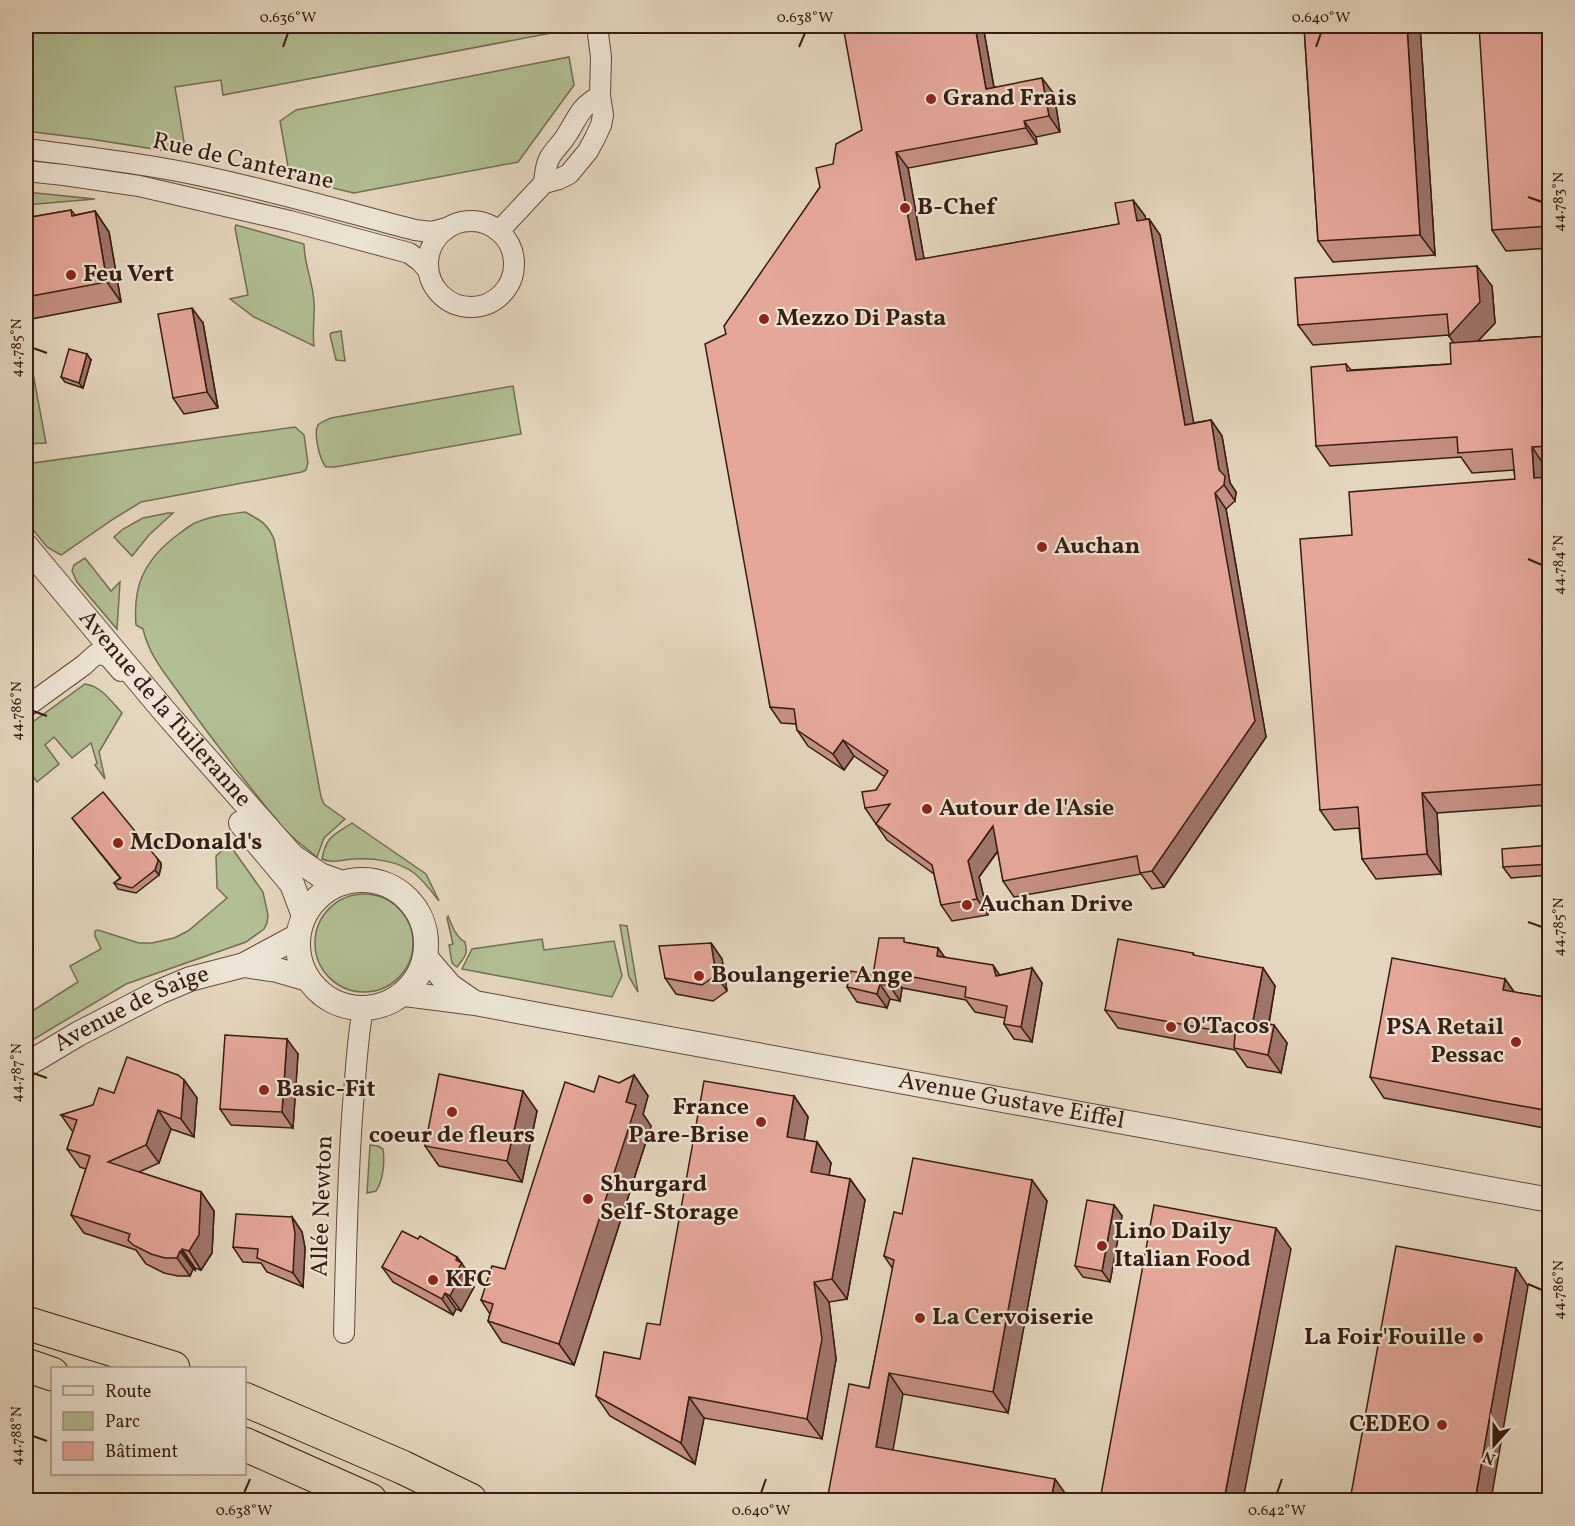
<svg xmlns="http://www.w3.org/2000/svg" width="1575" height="1526" viewBox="0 0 1575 1526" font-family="Vollkorn,serif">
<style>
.green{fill:#b2be93;stroke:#746e52;stroke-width:1.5}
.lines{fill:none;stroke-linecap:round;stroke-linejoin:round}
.minor-casing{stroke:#624b3d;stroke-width:22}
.tertiary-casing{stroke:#624b3d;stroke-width:26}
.motorway-casing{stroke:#371d12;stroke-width:35}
.minor{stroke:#ede4d5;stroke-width:20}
.tertiary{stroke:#ede4d5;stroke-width:24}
.motorway{stroke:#e4d6be;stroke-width:33}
.wall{fill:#c59084;stroke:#371d12;stroke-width:1.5}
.shaded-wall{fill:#a0756c;stroke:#371d12;stroke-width:1.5}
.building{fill:#e5a79a;stroke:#371d12;stroke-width:1.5}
.ticks{fill:none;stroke:#371d12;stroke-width:2}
.poi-dot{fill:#8f2418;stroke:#ede4d5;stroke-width:2}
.labels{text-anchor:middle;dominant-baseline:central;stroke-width:4.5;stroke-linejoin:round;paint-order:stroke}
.poi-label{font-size:24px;font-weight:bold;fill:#371d12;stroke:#ede4d5;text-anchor:start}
.street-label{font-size:24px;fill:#371d12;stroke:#ede4d5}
.neatline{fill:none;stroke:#371d12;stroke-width:2}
.ticks-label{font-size:15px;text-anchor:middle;fill:#371d12}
</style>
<rect width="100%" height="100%" fill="#e4d6be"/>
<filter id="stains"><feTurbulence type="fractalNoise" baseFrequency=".00333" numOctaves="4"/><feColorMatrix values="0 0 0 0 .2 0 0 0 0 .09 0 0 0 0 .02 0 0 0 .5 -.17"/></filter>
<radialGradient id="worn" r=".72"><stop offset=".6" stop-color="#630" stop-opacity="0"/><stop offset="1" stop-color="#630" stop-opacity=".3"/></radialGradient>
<g class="green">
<path d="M26,26H572L573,29L223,95L221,80L175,87L186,154L90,139L26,131Z"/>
<path d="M569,57L574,85L518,162L354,193L290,178L280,121L296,110Z"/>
<path d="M26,192L95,199L26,205Z"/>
<path d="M236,225L304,244C304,264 313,282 314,302C315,317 312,331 314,346L254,317L230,299L248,295L235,228Z"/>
<path d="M341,331L345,361L336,360L330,335L331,333Z"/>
<path d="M26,336L46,443L26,444Z"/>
<path d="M513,386L521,434L335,467H326C320,460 313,434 318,425C321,422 327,420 331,418Z"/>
<path d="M295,427L304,435L308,463L306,470L302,472L141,502L115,518L61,555L47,547L26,521V464Z"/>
<path d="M245,512C260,520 267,523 274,539L321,797L324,804L345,819L324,838L317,857L298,842L284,829C248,785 212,740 179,693C164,672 149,655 143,629L136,625C133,587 143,563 172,539C179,534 187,527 195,523C210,516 228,514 245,512Z"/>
<path d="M168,513H173L149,535L132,556L114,537L123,529L143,518Z"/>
<path d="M85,558L111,591L120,582L117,629L77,582L72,571L74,565Z"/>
<path d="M85,684C101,686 111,701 122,713L99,752L105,779L95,765L97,763L91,743L72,758L54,737L45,745L59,764L37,782L26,767V727Z"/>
<path d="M352,823L426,874L439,901C432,892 424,881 414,873C398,861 374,858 355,859C343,859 333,864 322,859C326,836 334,835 352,823Z"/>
<path d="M229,844L263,892L268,915L267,923L264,929L246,942L126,984L26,1044V1015L78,982L70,966L101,949L95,936V931L98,930L139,943H152L174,938L188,931L227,898L217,888L216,856Z"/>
<circle cx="364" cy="943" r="49"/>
<path d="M448,916C452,926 456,937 465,942C468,956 465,956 457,967L452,963L449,945L453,944L447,918Z"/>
<path d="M620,925L627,926L638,992L629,977Z"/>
<path d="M542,939L544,950L614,941L622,976L612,997L462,969L472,949Z"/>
<path d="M370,1145L378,1146L383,1149C385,1162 383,1181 376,1191L367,1193Z"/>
</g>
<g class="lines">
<defs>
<g id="minor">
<path d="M26,149C86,157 147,164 207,177C277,192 346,212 415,230L431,232L447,228"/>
<path d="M26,171L64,175L139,186L290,221L409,253L420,261L428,270"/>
<path d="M544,183C545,175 545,167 549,159C553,151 561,144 566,136C578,118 579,107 600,96"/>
<circle cx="471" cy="264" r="43"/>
<path d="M499,231L544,183L559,179L569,174L588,151L595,138L601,125L603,115L600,96L601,57L597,26"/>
<path d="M26,707L84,665L96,654L108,656L121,671"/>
<path d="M344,1333C346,1257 347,1181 353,1104C356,1072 357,1040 363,1009"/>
</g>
<g id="tertiary">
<path id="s1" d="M26,546L165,712L292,856L320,875L342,883"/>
<path d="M241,823L292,884L304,916"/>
<circle cx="362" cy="944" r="64"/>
<path d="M426,958L450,986L473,1002"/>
<path d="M244,965L277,970L308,979"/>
<path id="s2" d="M405,994L475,1003L555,1018L1550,1200"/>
<path id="s3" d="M26,1065L78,1034L159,992L190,979L244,965L298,936"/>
</g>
<g id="motorway">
<path d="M26,1323L173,1368"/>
<path d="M26,1365L52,1374"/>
<path d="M244,1399L402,1467L470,1500"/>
<path d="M244,1444L370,1500"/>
</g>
</defs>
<use href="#minor" class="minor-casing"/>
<use href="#tertiary" class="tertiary-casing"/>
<use href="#motorway" class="motorway-casing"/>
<use href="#minor" class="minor"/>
<use href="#tertiary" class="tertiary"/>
<use href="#motorway" class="motorway"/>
</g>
<g class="wall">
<path d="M983,26L994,87L1054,94L1060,132L1036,137L1037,144L908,168L924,259L1119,224L1133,200L1145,216V219H1149L1160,235L1193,423L1211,420L1222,436L1230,483L1236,492L1235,501L1226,509L1266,737L1164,887L1152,889L1141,874L1014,897L1003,881L998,851L979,877L988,915L952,921L941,905L934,874L887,840L865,808L876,790L885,777L854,756L844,770L808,746L797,730L796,724L781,723L770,707L726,334L820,187L833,164L862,130Z"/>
<path d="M1304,26H1420L1435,255L1333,262L1318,241Z"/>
<path d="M1550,26V248L1506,251L1492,230Z"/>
<path d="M71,210L75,215L95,211L109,232L121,302L26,320V218Z"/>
<path d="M1492,286L1495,323L1478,341L1550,336V467L1546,468L1547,477H1550V805L1437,813L1441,874L1376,879L1362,859L1359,828L1334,830L1320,810L1352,535L1515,479L1514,470L1472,473L1461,457L1330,466L1316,446L1346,364L1351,370L1451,364L1454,343L1449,335L1313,345L1298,325Z"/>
<path d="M203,323L218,408L184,414L173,398Z"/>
<path d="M91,360L83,388L65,382L61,377Z"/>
<path d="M72,818L161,863V867L159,875L136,893L118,889L114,883L120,878Z"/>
<path d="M1550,845V875L1511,878L1503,867Z"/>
<path d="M711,943L722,959L727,991L713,1001L676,994L665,978Z"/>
<path d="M908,943L938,948L944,957L1000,975L1032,968L1042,983L1032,1042L1014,1039L1004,1024L1005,1018L975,1012L966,1000L902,988L900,1001L890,999L887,1008L857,1002L847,987L873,975Z"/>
<path d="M1193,953L1195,956L1263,968L1275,986L1269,1024L1287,1043L1281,1073L1247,1067L1235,1050L1118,1028L1105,1010Z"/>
<path d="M1505,979L1514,992L1550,998V1129L1384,1098L1370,1077Z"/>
<path d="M298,1054L293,1128L231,1125L220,1109Z"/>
<path d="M634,1075L648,1096L643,1114L651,1126L574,1365L502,1342L488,1321L490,1314L481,1300L505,1269L594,1092L619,1083Z"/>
<path d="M184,1080L197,1098L194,1137L171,1129L159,1163L139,1172L201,1192L214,1211L212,1253L201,1270L195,1268V1270L193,1269L190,1276H178L164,1273L146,1264L136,1250L84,1233L71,1215L86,1169L80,1167L67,1149L73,1132L61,1115L93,1105L114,1093Z"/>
<path d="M794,1096L808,1117L804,1140L817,1142L831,1163L829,1175L850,1179L865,1200L847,1299L829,1302L836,1359L822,1439L704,1418L695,1464L610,1416L596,1396L640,1359Z"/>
<path d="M537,1111L522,1182L439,1166L425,1146Z"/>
<path d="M1032,1180L1047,1201L1008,1413L903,1394L827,1500L869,1388L893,1269L884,1256L902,1214Z"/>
<path d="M1114,1205L1122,1216L1110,1282L1083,1277L1075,1266Z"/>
<path d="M292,1217L302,1232L305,1248L303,1287L267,1272L261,1263L243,1262L233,1247Z"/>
<path d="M418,1239L457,1257L472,1278L470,1282L474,1287L461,1311L456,1309L453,1315L393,1282L382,1267Z"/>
</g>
<g class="shaded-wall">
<path d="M975,26H983L997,105L986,89Z"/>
<path d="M1407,26H1420L1435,255L1420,235Z"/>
<path d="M1042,78L1054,94L1060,132L1049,116Z"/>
<path d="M1024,121L1036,137L1037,144L1026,128Z"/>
<path d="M896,152L908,168L927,276L916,260Z"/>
<path d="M1133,200L1145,216L1148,237L1137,221Z"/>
<path d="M95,211L109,232L121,302L107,282Z"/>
<path d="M1149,219L1160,235L1197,441L1185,425Z"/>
<path d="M1477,266L1492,286L1495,323L1463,357L1449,336Z"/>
<path d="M192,308L203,323L218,408L207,392Z"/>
<path d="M87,354L91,360L83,388L79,383Z"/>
<path d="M1211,420L1222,436L1230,483L1236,492L1235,501L1224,485L1219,470Z"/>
<path d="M1532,447L1546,468L1548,498L1534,478Z"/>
<path d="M1215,493L1226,509L1266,737L1164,887L1152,871Z"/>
<path d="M843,740L854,756L844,770L833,754Z"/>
<path d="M1422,793L1437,813L1441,874L1427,854Z"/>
<path d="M993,826L1004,842L979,877L988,915L977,899L968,861Z"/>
<path d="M157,858L161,863V867L159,875L155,870Z"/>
<path d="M711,943L722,959L727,991L716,975Z"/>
<path d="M938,948L949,963L937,956Z"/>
<path d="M993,965L1003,980L996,976Z"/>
<path d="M1032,968L1042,983L1032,1042L1021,1027Z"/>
<path d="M1263,968L1275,986L1266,1039L1253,1021Z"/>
<path d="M892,973L902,988L900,1001L890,986Z"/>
<path d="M1505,979L1519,999L1503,990Z"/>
<path d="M880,984L890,999L887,1008L877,994Z"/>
<path d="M1274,1025L1287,1043L1281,1073L1268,1055Z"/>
<path d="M287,1039L298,1054L293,1128L282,1112Z"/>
<path d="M634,1075L648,1096L643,1114L651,1126L574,1365L559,1344L626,1102Z"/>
<path d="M184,1080L197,1098L194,1137L181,1119Z"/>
<path d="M523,1091L537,1111L522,1182L507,1161Z"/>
<path d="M794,1096L808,1117L801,1157L787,1137Z"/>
<path d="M158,1110L171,1129L159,1163L146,1145Z"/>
<path d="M817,1142L831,1163L826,1193L811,1172Z"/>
<path d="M850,1179L865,1200L847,1299L832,1279Z"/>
<path d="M1032,1180L1047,1201L1008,1413L993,1392Z"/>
<path d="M201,1192L214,1211L212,1253L201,1270L189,1251Z"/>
<path d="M1114,1205L1122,1216L1110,1282L1102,1271Z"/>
<path d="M292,1217L302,1232L305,1248L303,1287L293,1273Z"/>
<path d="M1276,1228L1291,1249L1243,1500H1224Z"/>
<path d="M182,1249L195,1268V1270L182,1251Z"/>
<path d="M180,1251L193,1269L190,1276L177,1258Z"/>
<path d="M457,1257L472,1278L470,1282L474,1287L461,1311L450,1296L458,1269L456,1260Z"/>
<path d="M1516,1268L1528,1286L1491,1500H1475Z"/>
<path d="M814,1282L829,1302L836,1359L822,1439L807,1419Z"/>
<path d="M445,1293L456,1309L453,1315L442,1299Z"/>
<path d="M889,1373L903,1394L890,1467L876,1447Z"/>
<path d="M689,1397L704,1418L695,1464L681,1443Z"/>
<path d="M1055,1479L1070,1500H1051Z"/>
</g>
<g class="building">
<path d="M843,26H975L986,89L1042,78L1049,116L1024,121L1026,128L896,152L916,260L1119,224L1115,203L1133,200L1137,221L1149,219L1185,425L1211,420L1219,470L1225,476L1224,485L1215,493L1255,721L1152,871L1140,873L1137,856L1003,881L993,826L968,861L977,899L941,905L932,865L876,824L890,804L865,808L862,792L876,790L888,771L843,740L833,754L797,730L794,709L770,707L705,344L726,334L724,326L820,187L816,168L833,164L836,144L862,130Z"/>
<path d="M1304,26H1407L1420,235L1318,241Z"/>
<path d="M1479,26H1550V226L1492,230Z"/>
<path d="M71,210L72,216L95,211L107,282L26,297V218Z"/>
<path d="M1477,266L1480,302L1449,336L1447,314L1298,325L1295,278Z"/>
<path d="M192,308L207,392L173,398L158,314Z"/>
<path d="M1550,336V446L1532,447L1534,478L1550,477V784L1422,793L1427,854L1362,859L1358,807L1320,810L1300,539L1352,535L1349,492L1515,479L1512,449L1458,453L1457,437L1316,446L1311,367L1346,364L1347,371L1451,364L1450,343Z"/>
<path d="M69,349L87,354L79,383L61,377Z"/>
<path d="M103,792L157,858L158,861L155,870L132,888L114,883L121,878L72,818Z"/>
<path d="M1550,845V864L1503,867L1502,849Z"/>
<path d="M879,938H904V942L938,948L937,956L993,965L996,976L1032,968L1021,1027L1004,1024L1007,1006L965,997L966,987L892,973L890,986L880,984L877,994L847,987L851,971L873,975Z"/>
<path d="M1118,939L1193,953V955L1263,968L1253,1021L1274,1025L1268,1055L1234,1048L1235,1034L1105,1010Z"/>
<path d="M711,943L716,975L702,985L665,978L659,946Z"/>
<path d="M1392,958L1505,979L1503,990L1550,998V1111L1494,1101L1370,1077Z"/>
<path d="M225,1035L287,1039L282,1112L220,1109Z"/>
<path d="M127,1057L178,1075L184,1080L181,1119L158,1110L146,1145L108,1162L201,1192L199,1235L189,1251L182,1249V1251H180L177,1258H165L151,1254L133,1245L128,1240L130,1234L71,1215L90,1156L67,1149L77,1120L61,1115L93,1105L99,1088L114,1093Z"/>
<path d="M439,1074L523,1091L507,1161L425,1146Z"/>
<path d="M634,1075L626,1102L636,1105L559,1344L488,1321L493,1304L481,1300L492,1266L505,1269L565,1082L594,1092L599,1076L619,1083Z"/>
<path d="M704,1081L794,1096L787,1137L817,1142L811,1172L850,1179L832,1279L814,1282L822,1339L807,1419L689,1397L681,1443L596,1396L604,1352L640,1359L647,1323L660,1325Z"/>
<path d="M913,1158L1032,1180L993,1392L889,1373L876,1447L1055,1479L1051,1500H827L849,1384L869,1388L894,1260L884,1256L894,1212L902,1214Z"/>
<path d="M1087,1200L1114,1205L1102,1271L1075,1266Z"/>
<path d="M1154,1205L1276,1228L1224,1500H1100Z"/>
<path d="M236,1214L292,1217L295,1233L293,1273L257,1258L258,1249L233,1247Z"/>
<path d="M402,1231L418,1239L420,1236L457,1257L456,1260L462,1263L458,1269L463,1271L450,1296L445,1293L442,1299L382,1267Z"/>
<path d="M1396,1246L1516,1268L1475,1500H1350Z"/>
</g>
<path class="ticks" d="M283,47L288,33M799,47L805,33M1316,47L1321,33M1528,197L1542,202M33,348L47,353M1528,559L1542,565M33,711L47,716M1528,922L1542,927M33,1073L47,1078M1528,1284L1542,1290M33,1436L47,1441M244,1493L250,1479M761,1493L766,1479M1277,1493L1282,1479"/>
<g class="poi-dot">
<circle cx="931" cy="99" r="6"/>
<circle cx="905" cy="208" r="6"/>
<circle cx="71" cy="275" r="6"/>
<circle cx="764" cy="319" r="6"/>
<circle cx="1042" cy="547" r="6"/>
<circle cx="927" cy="809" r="6"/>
<circle cx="118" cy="843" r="6"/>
<circle cx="967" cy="905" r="6"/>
<circle cx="699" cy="976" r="6"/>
<circle cx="1171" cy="1027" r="6"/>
<circle cx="1516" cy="1042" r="6"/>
<circle cx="264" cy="1090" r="6"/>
<circle cx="452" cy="1112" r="6"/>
<circle cx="761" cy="1122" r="6"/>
<circle cx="588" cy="1199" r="6"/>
<circle cx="1102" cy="1246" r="6"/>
<circle cx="433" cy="1280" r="6"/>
<circle cx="920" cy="1318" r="6"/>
<circle cx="1478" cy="1338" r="6"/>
<circle cx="1442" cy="1425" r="6"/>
</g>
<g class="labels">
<g class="poi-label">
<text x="943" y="99">Grand Frais</text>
<text x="917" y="208">B-Chef</text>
<text x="83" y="275">Feu Vert</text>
<text x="776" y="319">Mezzo Di Pasta</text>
<text x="1054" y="547">Auchan</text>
<text x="939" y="809">Autour de l'Asie</text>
<text x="130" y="843">McDonald's</text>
<text x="979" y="905">Auchan Drive</text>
<text x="711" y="976">Boulangerie Ange</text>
<text x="1183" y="1027">O'Tacos</text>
<text x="1504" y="1028" text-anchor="end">PSA Retail<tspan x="1504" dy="28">Pessac</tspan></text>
<text x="276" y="1090">Basic-Fit</text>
<text x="749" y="1108" text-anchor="end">France<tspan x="749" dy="28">Pare-Brise</tspan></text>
<text x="452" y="1136" text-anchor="middle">coeur de fleurs</text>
<text x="600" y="1185">Shurgard<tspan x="600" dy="28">Self-Storage</tspan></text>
<text x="1114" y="1232">Lino Daily<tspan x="1114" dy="28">Italian Food</tspan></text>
<text x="445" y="1280">KFC</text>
<text x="932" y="1318">La Cervoiserie</text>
<text x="1466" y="1338" text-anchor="end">La Foir'Fouille</text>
<text x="1430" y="1425" text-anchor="end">CEDEO</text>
</g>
<g class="street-label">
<text transform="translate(243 162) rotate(13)">Rue de Canterane</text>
<text stroke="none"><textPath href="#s1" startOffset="214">Avenue de la Tuileranne</textPath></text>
<text stroke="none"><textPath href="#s3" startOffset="120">Avenue de Saige</textPath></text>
<text stroke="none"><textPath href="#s2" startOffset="616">Avenue Gustave Eiffel</textPath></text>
<text transform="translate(323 1206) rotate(-88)">Allée Newton</text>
</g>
</g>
<rect width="1575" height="1526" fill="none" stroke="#e4d6be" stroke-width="66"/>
<rect x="51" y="1367" width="195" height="108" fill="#ede4d5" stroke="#a49487" stroke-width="1.5"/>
<rect x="63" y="1386" width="30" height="9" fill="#ede4d5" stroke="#a49487" stroke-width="1.5"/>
<text x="105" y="1397" font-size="18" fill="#371d12">Route</text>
<rect x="63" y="1412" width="30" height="18" fill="#b2be93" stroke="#a49487" stroke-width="1.5"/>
<text x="105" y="1427" font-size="18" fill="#371d12">Parc</text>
<rect x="63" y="1442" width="30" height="18" fill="#e5a79a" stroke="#a49487" stroke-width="1.5"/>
<text x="105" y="1457" font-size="18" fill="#371d12">Bâtiment</text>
<g transform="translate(1494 1445) rotate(201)" stroke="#ede4d5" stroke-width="4.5" paint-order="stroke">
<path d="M0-4.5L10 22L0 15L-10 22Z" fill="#371d12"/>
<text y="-9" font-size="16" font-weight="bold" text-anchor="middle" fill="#371d12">N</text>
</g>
<rect x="33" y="33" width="1509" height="1460" class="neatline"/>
<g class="ticks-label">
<text x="288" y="22">0.636°W</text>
<text x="805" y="22">0.638°W</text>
<text x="1321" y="22">0.640°W</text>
<text transform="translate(1558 202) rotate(-90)" y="5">44.783°N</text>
<text transform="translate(16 348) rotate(-90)" y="5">44.785°N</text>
<text transform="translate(1558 565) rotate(-90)" y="5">44.784°N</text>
<text transform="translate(16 711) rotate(-90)" y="5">44.786°N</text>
<text transform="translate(1558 927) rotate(-90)" y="5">44.785°N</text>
<text transform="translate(16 1073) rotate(-90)" y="5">44.787°N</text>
<text transform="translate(1558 1290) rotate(-90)" y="5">44.786°N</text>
<text transform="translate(16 1436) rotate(-90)" y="5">44.788°N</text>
<text x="244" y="1515">0.638°W</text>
<text x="761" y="1515">0.640°W</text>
<text x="1277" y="1515">0.642°W</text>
</g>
<rect width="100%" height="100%" filter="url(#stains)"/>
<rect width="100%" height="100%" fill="url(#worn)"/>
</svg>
